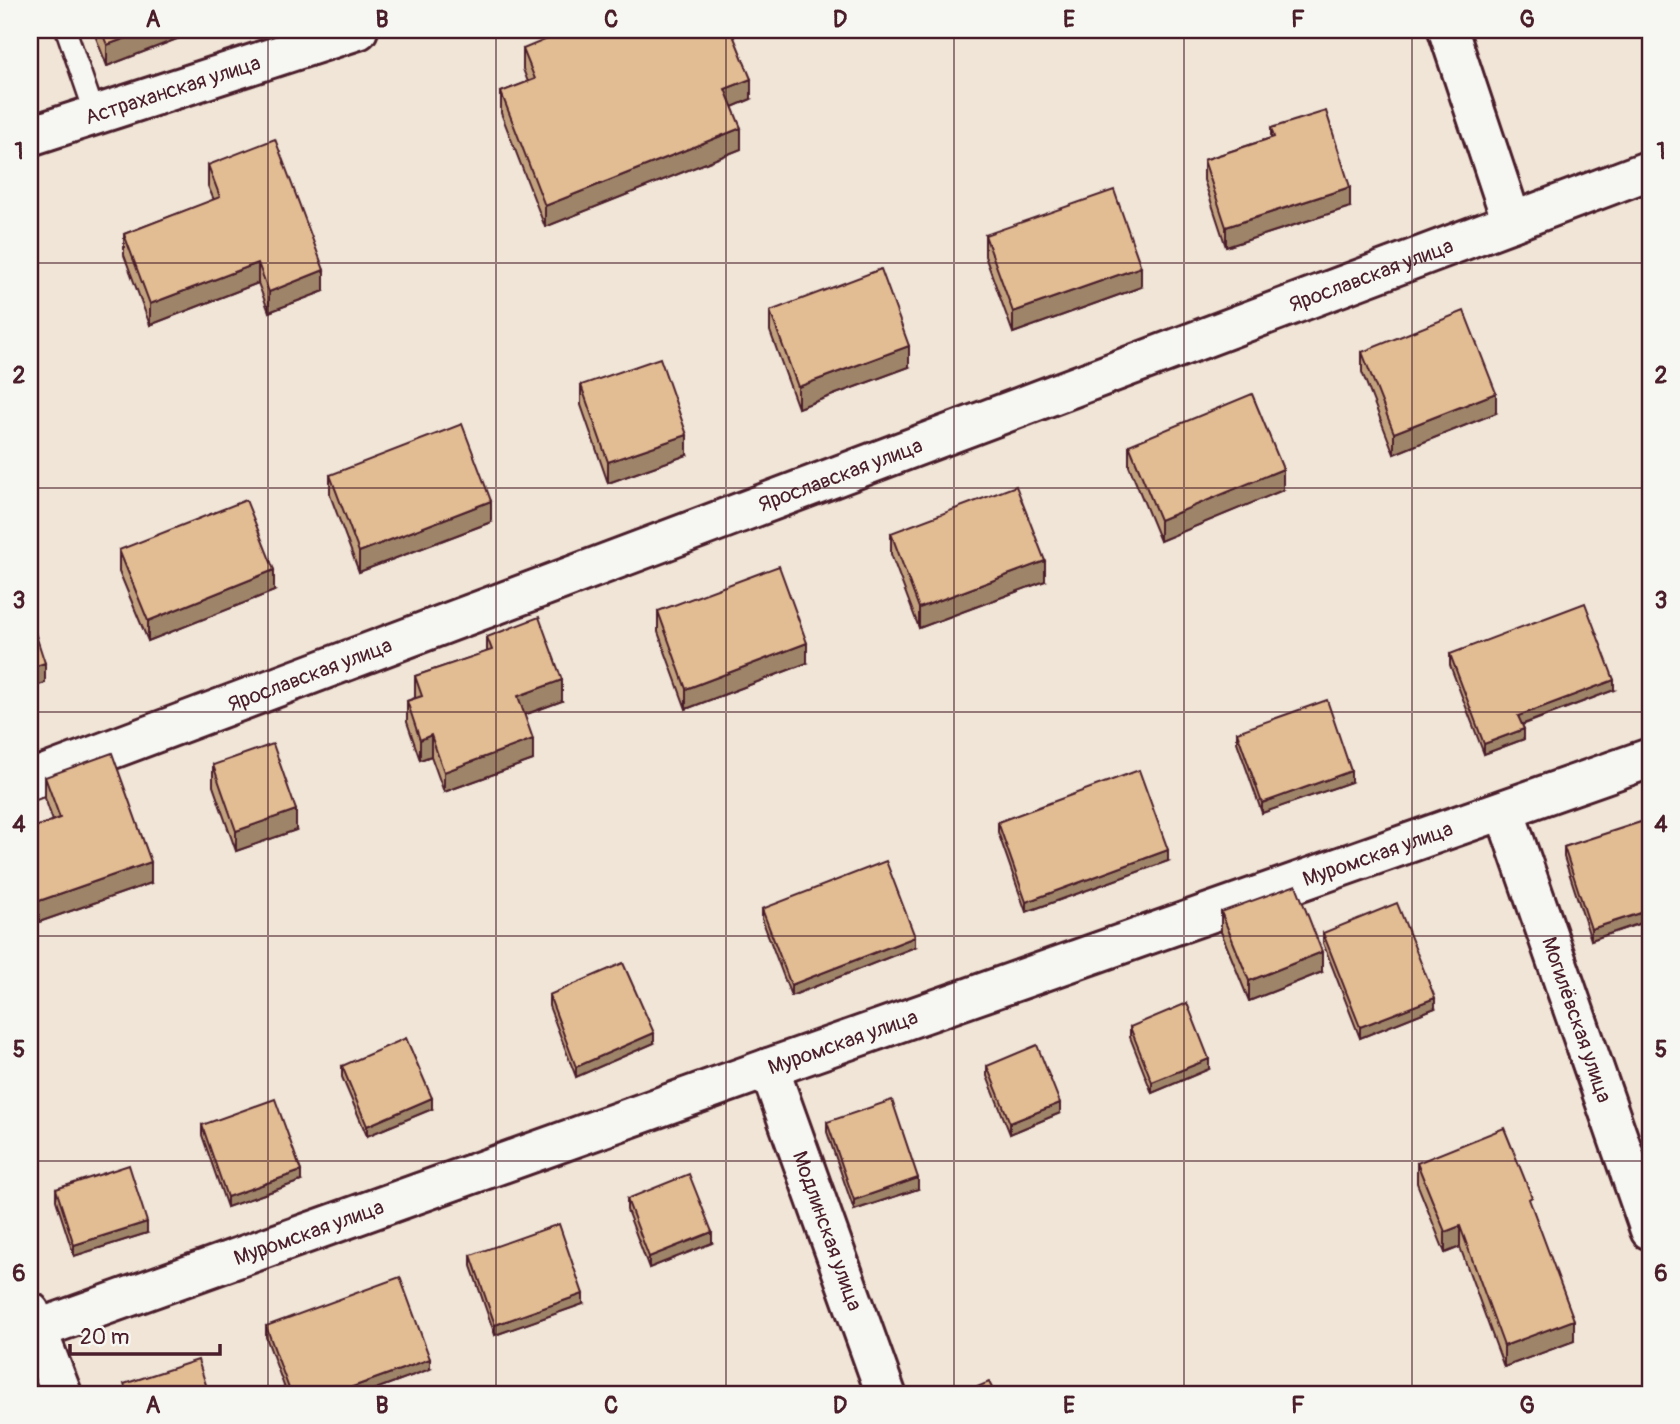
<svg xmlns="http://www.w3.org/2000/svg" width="1680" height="1424" viewBox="0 0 1680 1424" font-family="Pangolin,sans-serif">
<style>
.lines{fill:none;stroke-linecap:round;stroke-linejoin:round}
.service-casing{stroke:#4a1f2b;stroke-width:24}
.minor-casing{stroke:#4a1f2b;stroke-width:44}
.service{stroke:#f6f6f2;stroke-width:19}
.minor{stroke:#f6f6f2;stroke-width:38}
.wall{fill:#c2a27e;stroke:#4a1f2b;stroke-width:2}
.shaded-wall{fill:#9e8467;stroke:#4a1f2b;stroke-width:2}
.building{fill:#e2bc93;stroke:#4a1f2b;stroke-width:2}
.grid{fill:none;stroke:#4a1f2b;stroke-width:2;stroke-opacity:0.55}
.labels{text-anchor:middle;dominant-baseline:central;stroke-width:5;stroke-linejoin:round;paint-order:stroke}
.street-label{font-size:21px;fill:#4a1f2b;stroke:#f6f6f2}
.neatline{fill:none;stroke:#4a1f2b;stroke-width:2.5}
.grid-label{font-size:23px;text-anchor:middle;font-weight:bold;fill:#4a1f2b}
</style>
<rect width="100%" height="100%" fill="#f0e5d6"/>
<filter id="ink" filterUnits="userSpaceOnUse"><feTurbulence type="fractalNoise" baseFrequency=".0143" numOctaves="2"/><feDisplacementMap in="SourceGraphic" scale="14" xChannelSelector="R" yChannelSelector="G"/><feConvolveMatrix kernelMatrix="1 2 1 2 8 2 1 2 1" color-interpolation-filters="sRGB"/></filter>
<g filter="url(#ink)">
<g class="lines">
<defs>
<path id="service" d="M66,30L95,114"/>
<g id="minor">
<path d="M1448,30L1512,222"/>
<path id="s1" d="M30,136L358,30"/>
<path id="s2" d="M30,780L1650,170"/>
<path id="s3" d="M1504,810L1650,1230"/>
<path id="s4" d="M769,1068L886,1394"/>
<path d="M30,1312L62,1394"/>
<path id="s5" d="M30,1332L769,1068L1650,758"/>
</g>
</defs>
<use href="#service" class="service-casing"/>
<use href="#minor" class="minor-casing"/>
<use href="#service" class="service"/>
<use href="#minor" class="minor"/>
</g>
<g class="wall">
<path d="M93,30H200L107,66Z"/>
<path d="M523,49L751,99L732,107L741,149L545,227L501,113V92L528,82L523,69Z"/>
<path d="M1271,128L1350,207L1226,247L1204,180V160L1271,138Z"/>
<path d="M208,165L324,291L269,312L258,283L150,325L124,255V234L214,200L208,186Z"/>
<path d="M985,235L1141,287L1013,333L985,256Z"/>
<path d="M770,311L909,367L798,408L770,331Z"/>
<path d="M1362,352L1496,413L1394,454L1362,372Z"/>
<path d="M581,385L687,455L608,483L581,405Z"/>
<path d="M1129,445L1283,490L1160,541L1129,466Z"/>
<path d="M330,475L491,522L359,572L330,495Z"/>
<path d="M891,533L1045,581L919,628L891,554Z"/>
<path d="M119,550L274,591L148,641L119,571Z"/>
<path d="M658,611L807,663L686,709L658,632Z"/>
<path d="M487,637L562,701L524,715L533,760L444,792L431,756L420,760L407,722V701L415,698V676L487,652Z"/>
<path d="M1450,654L1614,690L1522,725L1524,739L1484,754L1450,665Z"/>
<path d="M1237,732L1351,782L1262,813L1237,742Z"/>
<path d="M213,765L296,830L236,851L213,786Z"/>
<path d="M45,777L151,883L39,922L30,897V829L53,821L45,798Z"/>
<path d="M1650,821V920L1591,940L1564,857V847Z"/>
<path d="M998,822L1168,861L1026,912L998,832Z"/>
<path d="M762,909L915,947L791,996L762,919Z"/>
<path d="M1221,912L1322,972L1249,1001L1221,932Z"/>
<path d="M1323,933L1435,1008L1360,1038L1323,943Z"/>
<path d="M549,995L654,1043L576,1077L549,1006Z"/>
<path d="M1130,1027L1209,1069L1152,1093L1130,1037Z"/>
<path d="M342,1066L432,1109L367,1136L342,1077Z"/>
<path d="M987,1066L1060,1113L1010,1134L987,1076Z"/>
<path d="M827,1122L918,1189L854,1210L827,1132Z"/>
<path d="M202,1125L301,1181L227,1207L202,1135Z"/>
<path d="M1417,1163L1532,1207L1574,1341L1504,1367L1460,1247L1445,1253L1417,1183Z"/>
<path d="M56,1189L147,1233L74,1256L56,1200Z"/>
<path d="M627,1199L712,1243L649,1268L627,1210Z"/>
<path d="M471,1255L583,1304L495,1335L471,1266Z"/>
<path d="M266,1326L430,1369L362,1394H287L266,1337Z"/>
</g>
<g class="shaded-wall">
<path d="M148,30H200L107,66V45Z"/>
<path d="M751,79V99L725,110V89Z"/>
<path d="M741,128V149L545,227V206Z"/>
<path d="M1350,187V207L1226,247V227Z"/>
<path d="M258,263V283L150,325V304Z"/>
<path d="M1141,267V287L1013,333V312Z"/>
<path d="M324,270V291L269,312V292Z"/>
<path d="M909,346V367L798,408V387Z"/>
<path d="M1496,393V413L1394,454V433Z"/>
<path d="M687,435V455L608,483V462Z"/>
<path d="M1283,469V490L1160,541V520Z"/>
<path d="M491,501V522L359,572V552Z"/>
<path d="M1045,561V581L919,628V608Z"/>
<path d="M274,570V591L148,641V621Z"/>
<path d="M807,643V663L686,709V689Z"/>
<path d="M45,663V683L30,688V668Z"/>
<path d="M562,680V701L518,717V696Z"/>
<path d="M1614,680V690L1518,726V716Z"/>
<path d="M1524,729V739L1484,754V744Z"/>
<path d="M431,735V756L420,760V740Z"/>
<path d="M533,739V760L444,792V772Z"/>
<path d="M1351,771V782L1262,813V803Z"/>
<path d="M296,810V830L236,851V831Z"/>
<path d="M1168,850V861L1026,912V902Z"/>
<path d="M151,862V883L39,922V901Z"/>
<path d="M1650,910V920L1591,940V929Z"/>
<path d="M915,937V947L791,996V985Z"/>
<path d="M1322,952V972L1249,1001V981Z"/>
<path d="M1435,998V1008L1360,1038V1027Z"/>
<path d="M654,1033V1043L576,1077V1067Z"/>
<path d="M1209,1059V1069L1152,1093V1082Z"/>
<path d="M432,1098V1109L367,1136V1126Z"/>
<path d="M1060,1103V1113L1010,1134V1123Z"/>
<path d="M301,1171V1181L227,1207V1197Z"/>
<path d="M918,1178V1189L854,1210V1200Z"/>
<path d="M147,1222V1233L74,1256V1245Z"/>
<path d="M1460,1226V1247L1445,1253V1232Z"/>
<path d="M712,1232V1243L649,1268V1257Z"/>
<path d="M583,1294V1304L495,1335V1325Z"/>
<path d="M1574,1320V1341L1504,1367V1346Z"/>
<path d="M430,1359V1369L362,1394H333Z"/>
</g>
<g class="building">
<path d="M101,30H148L107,45Z"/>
<path d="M569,30H731L751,79L725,89L741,128L545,206L501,92L535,79L523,49Z"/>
<path d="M1326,111L1350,187L1226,227L1204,160L1274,137L1271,128Z"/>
<path d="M275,139L324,270L269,292L258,263L150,304L124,234L220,197L208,165Z"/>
<path d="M1114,190L1141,267L1013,312L985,235Z"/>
<path d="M881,269L909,346L798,387L770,311Z"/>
<path d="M1464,311L1496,393L1394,433L1362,352Z"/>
<path d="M660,358L687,435L608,462L581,385Z"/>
<path d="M1252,394L1283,469L1160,520L1129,445Z"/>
<path d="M462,424L491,501L359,552L330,475Z"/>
<path d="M1016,486L1045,561L919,608L891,533Z"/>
<path d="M246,500L274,570L148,621L119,550Z"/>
<path d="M779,566L807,643L686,689L658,611Z"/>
<path d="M1585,603L1614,680L1518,716L1524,729L1484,744L1450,654Z"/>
<path d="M30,617L45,663L30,668Z"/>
<path d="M539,617L562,680L518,696L533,739L444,772L431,735L420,740L407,701L422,696L415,676L492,650L487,637Z"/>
<path d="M1327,700L1351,771L1262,803L1237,732Z"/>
<path d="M273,744L296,810L236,831L213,765Z"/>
<path d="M112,753L151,862L39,901L30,876V829L60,818L45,777Z"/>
<path d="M1139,770L1168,850L1026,902L998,822Z"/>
<path d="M1650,819V910L1591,929L1564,847Z"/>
<path d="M886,861L915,937L791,985L762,909Z"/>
<path d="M1296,885L1322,952L1249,981L1221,912Z"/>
<path d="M1397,903L1435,998L1360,1027L1323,933Z"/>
<path d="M623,963L654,1033L576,1067L549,995Z"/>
<path d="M1187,1003L1209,1059L1152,1082L1130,1027Z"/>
<path d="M406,1038L432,1098L367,1126L342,1066Z"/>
<path d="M1037,1045L1060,1103L1010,1123L987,1066Z"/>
<path d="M275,1099L301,1171L227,1197L202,1125Z"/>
<path d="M892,1100L918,1178L854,1200L827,1122Z"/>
<path d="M1504,1128L1532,1197L1529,1199L1574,1320L1504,1346L1460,1226L1445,1232L1417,1163Z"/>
<path d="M129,1165L147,1222L74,1245L56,1189Z"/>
<path d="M689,1174L712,1232L649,1257L627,1199Z"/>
<path d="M559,1224L583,1294L495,1325L471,1255Z"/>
<path d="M400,1277L430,1359L333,1394H291L266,1326Z"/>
<path d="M198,1360L209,1394H127L124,1384Z"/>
<path d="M989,1382L995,1394H961Z"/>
</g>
</g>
<path class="grid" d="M268,30V1394M496,30V1394M726,30V1394M954,30V1394M1184,30V1394M1412,30V1394M30,263H1650M30,488H1650M30,712H1650M30,936H1650M30,1161H1650"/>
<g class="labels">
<g class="street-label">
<text stroke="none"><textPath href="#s1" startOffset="150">Астраханская улица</textPath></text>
<text stroke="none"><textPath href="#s2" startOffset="1433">Ярославская улица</textPath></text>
<text stroke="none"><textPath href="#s2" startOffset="866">Ярославская улица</textPath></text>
<text stroke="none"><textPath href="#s2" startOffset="299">Ярославская улица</textPath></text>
<text stroke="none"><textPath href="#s5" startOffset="1430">Муромская улица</textPath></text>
<text stroke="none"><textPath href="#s3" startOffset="222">Могилёвская улица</textPath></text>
<text stroke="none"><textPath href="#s5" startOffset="863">Муромская улица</textPath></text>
<text stroke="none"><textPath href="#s4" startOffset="173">Модлинская улица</textPath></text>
<text stroke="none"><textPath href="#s5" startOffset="296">Муромская улица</textPath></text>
</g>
</g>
<rect width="1680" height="1424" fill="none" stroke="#f6f6f2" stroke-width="77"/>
<path d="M70 1344v10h150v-10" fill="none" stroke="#4a1f2b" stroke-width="3.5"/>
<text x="80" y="1344" font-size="21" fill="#4a1f2b" stroke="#f6f6f2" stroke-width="5" paint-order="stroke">20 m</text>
<rect x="38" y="38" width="1604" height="1348" class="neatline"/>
<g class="grid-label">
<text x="153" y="27">A</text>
<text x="382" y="27">B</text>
<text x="611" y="27">C</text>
<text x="840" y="27">D</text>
<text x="1069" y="27">E</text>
<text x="1298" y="27">F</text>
<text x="1527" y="27">G</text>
<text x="19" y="159">1</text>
<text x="1661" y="159">1</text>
<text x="19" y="383">2</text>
<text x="1661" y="383">2</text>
<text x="19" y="608">3</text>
<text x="1661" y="608">3</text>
<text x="19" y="832">4</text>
<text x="1661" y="832">4</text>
<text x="19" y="1057">5</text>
<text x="1661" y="1057">5</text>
<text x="19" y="1281">6</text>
<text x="1661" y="1281">6</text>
<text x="153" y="1413">A</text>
<text x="382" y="1413">B</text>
<text x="611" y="1413">C</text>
<text x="840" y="1413">D</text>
<text x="1069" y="1413">E</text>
<text x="1298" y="1413">F</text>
<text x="1527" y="1413">G</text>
</g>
</svg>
